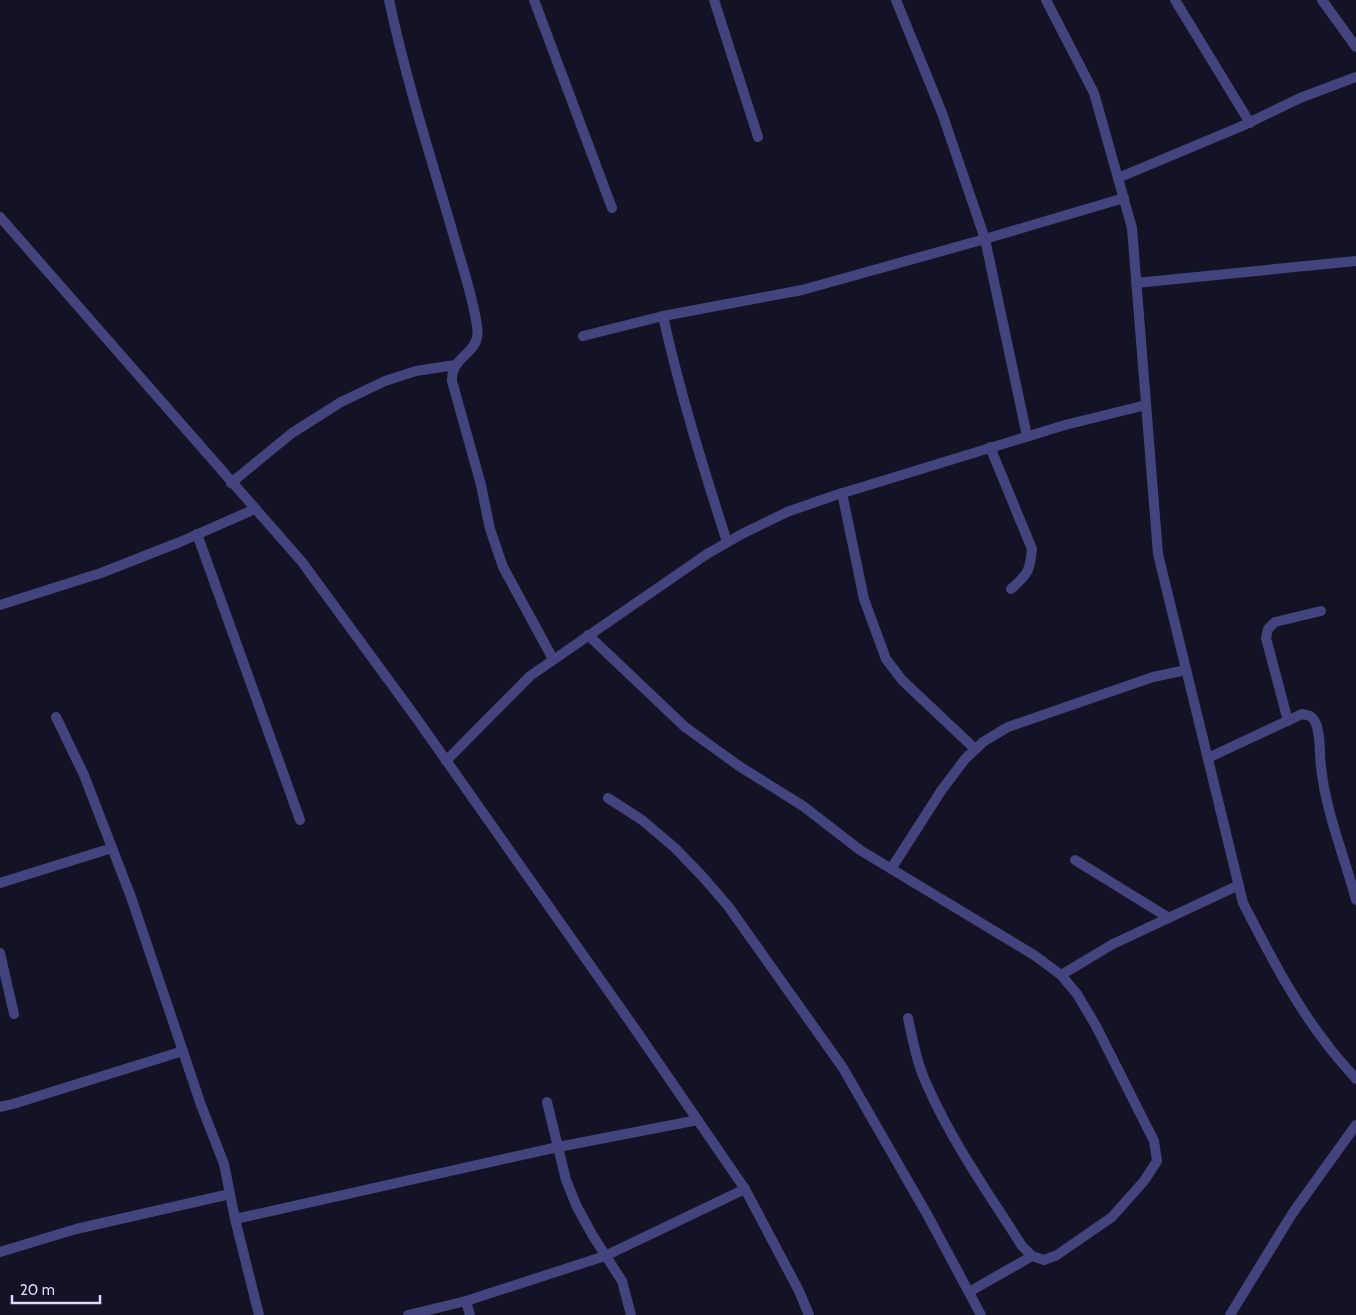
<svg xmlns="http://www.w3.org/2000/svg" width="1356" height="1315" viewBox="0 0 1356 1315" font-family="Cabin,sans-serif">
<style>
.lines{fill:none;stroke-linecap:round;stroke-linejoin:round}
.street{stroke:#43447e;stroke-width:10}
</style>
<rect width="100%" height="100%" fill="#141225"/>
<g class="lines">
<g class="street">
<path d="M389,0C405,75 428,149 450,223C459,257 472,291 477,326C482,355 451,354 452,381L481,485L490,529L503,567L553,659"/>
<path d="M534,0L612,208"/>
<path d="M714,0L758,137"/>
<path d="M896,0L942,113L985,239L1027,436"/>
<path d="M1046,0L1094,93L1132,228L1158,554L1243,903C1268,951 1293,1001 1326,1043C1335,1056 1346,1067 1356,1079"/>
<path d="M1175,0L1250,123"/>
<path d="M1322,0L1356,47"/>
<path d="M1118,178L1242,126L1300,98L1356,77"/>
<path d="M0,217L302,562L417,719L633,1026L745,1189L799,1291L809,1315"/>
<path d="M1136,283L1356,261"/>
<path d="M663,316C680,393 703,467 727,542"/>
<path d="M583,336L663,316L802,290L985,239L1124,198"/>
<path d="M990,447L1032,549C1030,571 1028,574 1011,589"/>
<path d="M231,483L292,433L341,402L385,381L416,371L455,365"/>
<path d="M842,493L864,599L886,659L902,680L975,749"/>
<path d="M197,534L300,820"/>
<path d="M0,605L101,573L180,542L255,509"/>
<path d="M588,635L685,727L739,766L803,806L860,850L1034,955L1061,975L1077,994L1096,1026L1154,1141L1157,1161L1144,1181L1112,1217L1057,1255L1044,1260L1032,1256L1022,1246C989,1194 952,1142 927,1085C917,1064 913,1041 908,1018"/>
<path d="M56,717L84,775L131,897L201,1105L224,1164L235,1219L259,1315"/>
<path d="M1288,721L1266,638L1268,629L1275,622L1321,611"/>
<path d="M1208,758L1302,714C1305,715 1308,715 1310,716C1322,722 1319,755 1321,767C1326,813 1344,855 1356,900"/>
<path d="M446,761L530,676L707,554L742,534L787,512L833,496L1065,425L1146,405"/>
<path d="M608,798L642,820L675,848L702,876L728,906L843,1068L928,1216L981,1315"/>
<path d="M1075,860L1169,918"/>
<path d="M891,869L941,791L965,759L983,742L1008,727L1153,677L1186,670"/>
<path d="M0,883L112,848"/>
<path d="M0,953L14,1014"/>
<path d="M1061,975L1113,944L1239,885"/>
<path d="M547,1102L566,1180L577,1207L593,1236L622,1281L631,1315"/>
<path d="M0,1107L13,1104L183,1051"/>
<path d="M235,1219L558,1147L698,1120"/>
<path d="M0,1252L76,1229L230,1194"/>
<path d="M969,1292L1032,1256"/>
<path d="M466,1301L470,1315"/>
<path d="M408,1315L466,1301L605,1256L745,1189"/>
<path d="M1230,1315L1292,1214L1356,1125"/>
</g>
</g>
<path d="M12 1295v8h88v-8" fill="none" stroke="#dcdafa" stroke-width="2.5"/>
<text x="20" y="1295" font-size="15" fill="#dcdafa" stroke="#141225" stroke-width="4" paint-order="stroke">20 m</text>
</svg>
